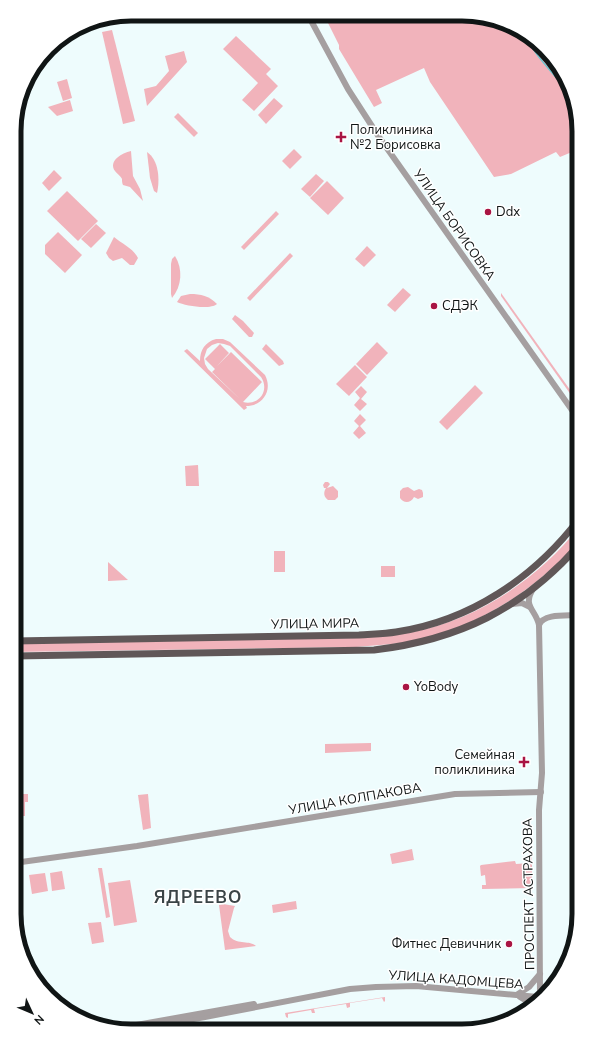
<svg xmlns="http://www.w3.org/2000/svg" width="593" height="1045" viewBox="0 0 593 1045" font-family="'Nunito Sans',sans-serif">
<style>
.green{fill:#f1b3bb;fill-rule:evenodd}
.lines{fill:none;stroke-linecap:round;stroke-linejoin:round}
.stream{stroke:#6ac6d0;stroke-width:1.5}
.minor{stroke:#a59fa0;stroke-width:6}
.major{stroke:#605758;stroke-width:7}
.poi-dot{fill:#a91443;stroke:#fff;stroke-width:1.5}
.labels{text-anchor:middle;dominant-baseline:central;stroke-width:3;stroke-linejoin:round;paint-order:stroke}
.poi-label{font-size:13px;fill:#101515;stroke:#fff;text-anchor:start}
.street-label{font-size:13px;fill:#101515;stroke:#fff}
.district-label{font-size:17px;font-weight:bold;letter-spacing:1px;fill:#3a4446;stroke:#fff}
.rim{fill:none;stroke:#101515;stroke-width:5}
</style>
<rect width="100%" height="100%" fill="#eefcfd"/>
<g class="green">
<path d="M321,15L484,16L539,43L573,93L579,131V149L560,157L556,152L511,174L494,177L430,82L424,68L376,90L382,103L374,107L339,49V45L327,21Z"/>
<path d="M112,30L135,121L123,124L102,32Z"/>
<path d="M236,36L271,69L266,74L278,86L254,111L242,100L258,83L223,49Z"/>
<path d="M184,51L187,62L147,106L144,89L156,86L169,71L165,56Z"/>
<path d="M67,79L72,98L63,101L57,82Z"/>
<path d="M274,98L283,106L266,124L258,115Z"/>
<path d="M70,100L73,111L57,116L48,107Z"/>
<path d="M178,113L198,133L194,137L174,117Z"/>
<path d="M294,149L302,157L290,169L282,161Z"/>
<path d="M131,151L133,176L140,189L143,201L130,187L123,185C122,183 122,181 122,179C121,176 117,174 115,171C108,161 122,153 131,151Z"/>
<path d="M147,152C159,160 160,180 157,193L154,191L150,178Z"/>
<path d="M54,170L62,178L49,191L42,183Z"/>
<path d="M316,174L324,181L310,197L301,189Z"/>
<path d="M327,181L344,198L328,215L310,198Z"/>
<path d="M67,191L98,221L78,241L47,211Z"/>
<path d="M276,211L279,214L244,250L241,247Z"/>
<path d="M96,224L106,233L91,248L81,239Z"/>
<path d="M58,232L82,255L65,273L45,254V245Z"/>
<path d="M114,237C122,244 133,248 138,258L134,265H130L122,258L113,261L109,258L106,253Z"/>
<path d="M367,246L376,255L364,267L355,259Z"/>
<path d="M290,253L293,256L250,301L247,298Z"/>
<path d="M175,256C183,269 182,286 172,298L171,294V264L172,259Z"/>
<path d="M403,288L411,295L395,312L387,305Z"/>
<path d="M501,293L578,401L576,402L501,296Z"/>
<path d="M190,294C201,294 209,296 217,304C210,310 185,306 177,302L181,296Z"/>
<path d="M235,315L243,321L254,333L252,337H249L232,319Z"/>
<path d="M216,339H223L230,342L265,375C273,390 263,406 246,406L247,408L244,410L184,351L187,349L200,361C200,350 205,342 216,339ZM218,343L224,344L230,346L261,377C270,390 259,406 243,402L262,382L231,352L217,366L229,353L220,344L205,359L215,369L212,372L242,401L208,369L205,364L204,358L207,349L212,345Z"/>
<path d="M377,342L388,353L367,375L356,364Z"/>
<path d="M266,344L283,361L284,364L279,366L262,349Z"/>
<path d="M355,365L367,377L349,396L336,384Z"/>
<path d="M475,385L483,393L447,430L439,422Z"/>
<path d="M361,386L367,392L361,399L367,404L360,411L354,405L360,398L355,392Z"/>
<path d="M360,414L366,420L360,426L366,433L359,439L353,433L359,426L354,421Z"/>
<path d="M198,465L199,486H186L185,466Z"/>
<path d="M325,482H328L330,484L327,488L333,486L338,491V497L335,500H328C324,497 323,493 326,488H324L323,485Z"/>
<path d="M408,487L414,491L419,489L422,490L423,493V497L418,499L414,497C411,503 404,504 400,498V491L403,488Z"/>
<path d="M579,527V541C539,586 488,621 429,637C405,644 380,645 356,647L14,652V643L357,638C375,636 394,636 412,632C477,620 538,579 579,527Z"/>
<rect x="274" y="551" width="11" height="21"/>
<path d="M108,562L128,580L108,581Z"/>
<rect x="381" y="566" width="14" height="11"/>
<path d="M371,743V751L325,753V744Z"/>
<path d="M14,794H28V802H25V816H14Z"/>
<path d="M148,794L151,828L143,830L138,795Z"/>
<path d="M412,849L414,860L392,864L390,854Z"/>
<path d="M529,852H532V888L482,889V885H486L485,875L481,876L480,866L481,865L515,861L516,864L530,863Z"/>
<path d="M98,868H102L110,917L106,918Z"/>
<path d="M62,871L65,889L52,891L50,873Z"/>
<path d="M45,873L48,891L32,894L29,875Z"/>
<path d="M130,880L137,922L114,926L108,883Z"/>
<path d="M296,901L297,909L273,913L272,905Z"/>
<path d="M223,904L235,906L234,908L228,931L230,937C238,945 250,940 256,946L225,950L219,905Z"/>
<path d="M101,922L104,942L92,944L88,923Z"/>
<path d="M385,997V1001L384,1002L382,998L350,1003V1007L347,1008L346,1004L314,1009L315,1013H312L311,1010L288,1014V1018L286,1017L285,1013Z"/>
</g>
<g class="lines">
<path class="stream" d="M526,37C537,61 561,78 574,102"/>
<g class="minor">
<path d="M308,15L348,89L379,137L579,420"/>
<path d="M533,589C522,606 536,610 539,625L542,773L539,810L540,996"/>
<path d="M512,604L522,603L530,607"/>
<path d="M539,625C544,613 567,616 579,615"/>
<path d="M14,863L137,846L455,794L541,792"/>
<path d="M518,994L529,987L540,974"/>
<path d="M520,997L530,1003"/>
<path d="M167,1021L176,1022L205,1017L350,989L376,987L416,986L538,997"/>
<path d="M114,1029L254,1004"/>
</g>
<g class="major">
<path d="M14,641L359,635C371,634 384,634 396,632C470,621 534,578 579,519"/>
<path d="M14,656L374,650C458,640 523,609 579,545"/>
</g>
</g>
<g class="poi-dot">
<path d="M339 131h4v4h4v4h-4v4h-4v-4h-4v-4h4z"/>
<circle cx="488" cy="212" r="4"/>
<circle cx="434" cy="306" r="4"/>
<circle cx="406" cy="687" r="4"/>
<path d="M522 756h4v4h4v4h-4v4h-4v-4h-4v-4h4z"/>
<circle cx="509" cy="944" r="4"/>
</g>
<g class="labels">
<g class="poi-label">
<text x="350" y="130">Поликлиника<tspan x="350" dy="15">№2 Борисовка</tspan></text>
<text x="496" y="212">Ddx</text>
<text x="442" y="306">СДЭК</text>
<text x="414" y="687">YoBody</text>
<text x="515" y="755" text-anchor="end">Семейная<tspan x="515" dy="15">поликлиника</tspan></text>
<text x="501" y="944" text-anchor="end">Фитнес Девичник</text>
</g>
<g class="street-label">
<text transform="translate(454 225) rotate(55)">УЛИЦА БОРИСОВКА</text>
<text transform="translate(315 624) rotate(-1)">УЛИЦА МИРА</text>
<text transform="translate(355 799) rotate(-10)">УЛИЦА КОЛПАКОВА</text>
<text transform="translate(529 894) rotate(-91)">ПРОСПЕКТ АСТРАХОВА</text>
<text transform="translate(456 980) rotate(4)">УЛИЦА КАДОМЦЕВА</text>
</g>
<g class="district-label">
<text x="198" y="897">ЯДРЕЕВО</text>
</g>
</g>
<path d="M0 0H593V1045H0ZM131 21H462A110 110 0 0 1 572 131V914A110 110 0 0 1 462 1024H131A110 110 0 0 1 21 914V131A110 110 0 0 1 131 21Z" fill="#fff" fill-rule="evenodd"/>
<path class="rim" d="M131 21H462A110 110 0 0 1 572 131V914A110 110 0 0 1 462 1024H131A110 110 0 0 1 21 914V131A110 110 0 0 1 131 21Z"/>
<g transform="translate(32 1013) rotate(134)" stroke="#ffffff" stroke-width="3" paint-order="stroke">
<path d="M0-3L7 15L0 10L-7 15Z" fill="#101515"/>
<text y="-6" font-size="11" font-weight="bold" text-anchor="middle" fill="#101515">N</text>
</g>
</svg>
